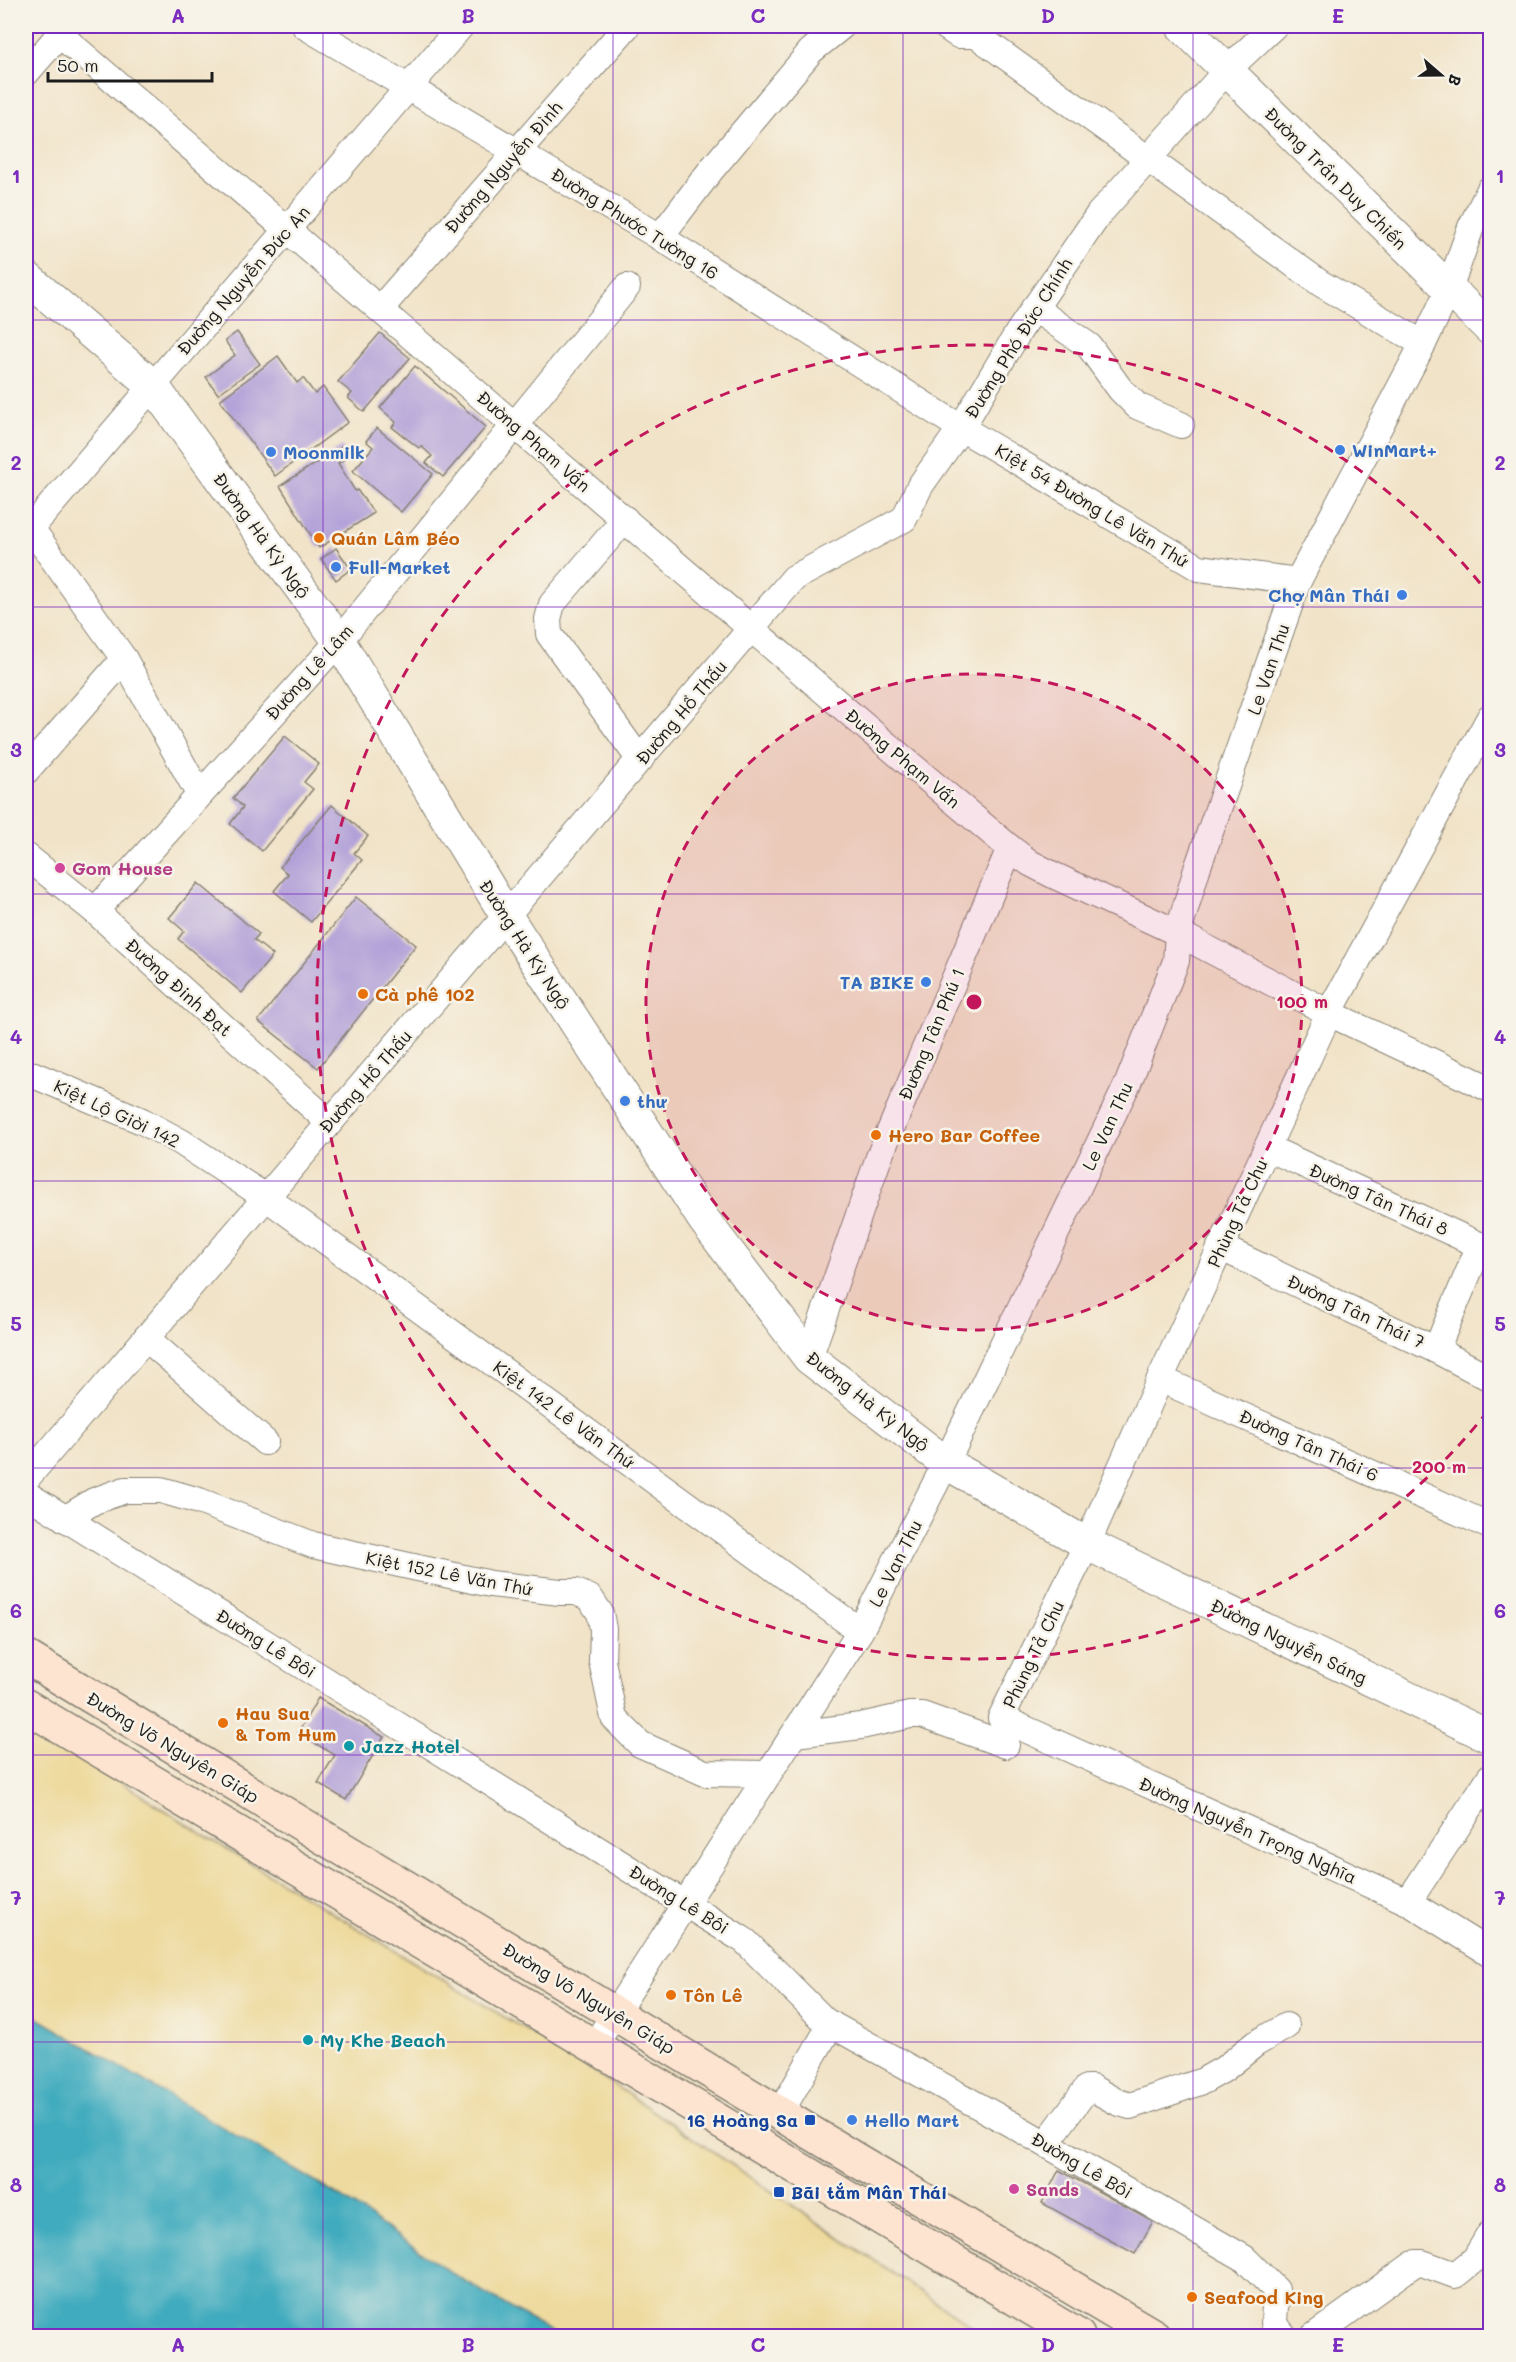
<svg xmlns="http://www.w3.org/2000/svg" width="1516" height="2362" viewBox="0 0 1516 2362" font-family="Mali,sans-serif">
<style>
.sand{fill:#eeda9e;stroke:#857b5d;stroke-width:1.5}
.water{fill:#3fabbe;stroke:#2e646d;stroke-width:1.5}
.building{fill:#b2a1d8}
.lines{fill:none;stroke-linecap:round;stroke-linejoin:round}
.minor-casing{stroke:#868072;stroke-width:28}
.tertiary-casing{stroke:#868072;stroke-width:34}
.secondary-casing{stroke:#868072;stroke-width:36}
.minor{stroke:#fff;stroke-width:26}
.tertiary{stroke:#fff;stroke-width:32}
.secondary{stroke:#fde4d0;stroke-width:33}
.grid{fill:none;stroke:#7b2cbf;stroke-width:1.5;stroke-opacity:0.55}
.ring{fill:none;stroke:#c2185b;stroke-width:3;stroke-dasharray:10 8}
.shop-dot{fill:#3f7fe0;stroke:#f7f3e8;stroke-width:2}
.food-dot{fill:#e8710a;stroke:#f7f3e8;stroke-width:2}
.hotel-dot{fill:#d1479c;stroke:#f7f3e8;stroke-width:2}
.culture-dot{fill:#0f9aa8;stroke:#f7f3e8;stroke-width:2}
.transit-dot{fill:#1a4fb4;stroke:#f7f3e8;stroke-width:2}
.labels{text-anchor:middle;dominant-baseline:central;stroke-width:5;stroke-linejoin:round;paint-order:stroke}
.street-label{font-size:18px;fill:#1c1c1c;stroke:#f7f3e8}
.shop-label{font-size:18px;font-weight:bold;fill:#366cbe;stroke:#f7f3e8;text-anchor:start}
.food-label{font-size:18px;font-weight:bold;fill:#c56008;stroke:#f7f3e8;text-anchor:start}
.hotel-label{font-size:18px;font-weight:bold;fill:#b23c85;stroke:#f7f3e8;text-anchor:start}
.culture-label{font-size:18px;font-weight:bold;fill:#0d838f;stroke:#f7f3e8;text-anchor:start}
.transit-label{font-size:18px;font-weight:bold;fill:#164399;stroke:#f7f3e8;text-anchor:end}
.centre{fill:#c2185b;stroke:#f7f3e8;stroke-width:3}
.ring-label{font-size:18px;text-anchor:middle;font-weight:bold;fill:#c2185b;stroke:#f7f3e8;stroke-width:5;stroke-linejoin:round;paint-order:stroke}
.neatline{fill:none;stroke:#7b2cbf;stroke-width:2}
.grid-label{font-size:20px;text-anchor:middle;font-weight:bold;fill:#7b2cbf}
</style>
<rect width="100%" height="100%" fill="#f7f3e8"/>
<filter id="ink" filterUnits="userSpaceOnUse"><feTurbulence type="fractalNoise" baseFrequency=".0167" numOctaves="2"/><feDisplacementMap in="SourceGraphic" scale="12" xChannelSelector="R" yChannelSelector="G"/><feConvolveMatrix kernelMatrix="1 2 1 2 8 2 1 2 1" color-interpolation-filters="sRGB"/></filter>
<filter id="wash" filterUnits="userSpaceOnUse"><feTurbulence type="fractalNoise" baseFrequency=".008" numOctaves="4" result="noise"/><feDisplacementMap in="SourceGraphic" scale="24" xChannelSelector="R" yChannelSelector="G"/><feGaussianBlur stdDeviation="1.35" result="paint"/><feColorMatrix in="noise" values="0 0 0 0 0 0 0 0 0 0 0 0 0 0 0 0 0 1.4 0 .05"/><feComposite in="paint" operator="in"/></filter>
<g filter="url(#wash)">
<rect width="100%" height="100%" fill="#f1e3c8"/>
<path class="sand" d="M26,1721L204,1835L590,2069L986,2336H558L458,2277L342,2198L26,2011Z"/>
<path class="water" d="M26,2011L342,2198L458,2277L558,2336H26Z"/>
<g id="blocks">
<g class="building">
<path d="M237,332L260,364L218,394L206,377L235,355L225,341Z"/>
<path d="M380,333L410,358L364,412L348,398L352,393L338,382Z"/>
<path d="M278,356L297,383L303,378L315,394L323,387L348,422L275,476L220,400Z"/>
<path d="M415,366L486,427L443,477L426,463L432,456L421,446L419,448L392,427L396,422L380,408Z"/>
<path d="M377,428L433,474L401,512L353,471L373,447L366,441Z"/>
<path d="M342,446L349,456L338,463L355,491L357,490L374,513L319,548L280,486Z"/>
<path d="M336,548L351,569L336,580L321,559Z"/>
<path d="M285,736L319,764L304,782L313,789L262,851L230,824L243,807L233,798Z"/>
<path d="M332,805L368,836L354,853L362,860L311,922L274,891L288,874L280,867Z"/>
<path d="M198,883L259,934L254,940L273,955L242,993L178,939L184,931L169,918Z"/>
<path d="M356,897L416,945L318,1068L258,1021Z"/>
<path d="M318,1698L384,1737L346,1800L318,1783L335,1755L298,1733Z"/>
<path d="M1059,2170L1153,2221L1135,2254L1042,2203Z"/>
</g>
</g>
</g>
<g filter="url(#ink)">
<use href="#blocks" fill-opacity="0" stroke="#868072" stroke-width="1.5"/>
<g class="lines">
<defs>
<g id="minor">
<path d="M305,26L660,237L961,428L1199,568L1298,581"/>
<path d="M945,26L958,35H976L1320,283L1423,344"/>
<path d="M59,34L874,734L1010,848L1030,863L1053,875L1178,933L1329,1013L1490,1089"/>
<path d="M26,73L67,26"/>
<path d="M660,237L711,170L811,51L842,26"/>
<path d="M1034,308L1089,346L1120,389L1137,406L1181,425"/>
<path d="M380,309L627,26"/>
<path d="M625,519L552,604L548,619L549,634L640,760"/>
<path d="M26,523L31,528L124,659L199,794"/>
<path d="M26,534L461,26"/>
<path d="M1490,717L1329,1013L1160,1379L1087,1544L1001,1718L1408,1902L1490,1953"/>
<path d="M26,771L124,659"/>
<path d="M26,856L95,911L329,1122"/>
<path d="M95,911L339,641L627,287"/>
<path d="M26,1074L34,1075L142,1121L181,1142L267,1198L860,1631"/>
<path d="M1268,1148L1490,1250"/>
<path d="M1220,1247L1436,1350L1490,1378"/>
<path d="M146,1338L265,1442"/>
<path d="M1436,1350L1480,1245"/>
<path d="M809,1358L879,1157L1010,848"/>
<path d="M1160,1379L1490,1526"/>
<path d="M26,1479L794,578L904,519L920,486L961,428L1019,331L1099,214L1227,70L1274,26"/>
<path d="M26,1494L737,1936L745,1941L825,2021L1011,2124L1244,2258L1276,2290L1274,2323L1284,2336"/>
<path d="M65,1519L94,1501L125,1490H161L199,1501L313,1545L491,1584L560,1592H576L590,1598L600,1613L603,1629L602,1661L614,1718L640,1744L705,1773L768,1774"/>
<path d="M795,1734L861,1726L910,1715H922L1006,1745"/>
<path d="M1408,1902L1490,1777"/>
<path d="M594,2046L860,1631L946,1463L1128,1083L1176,961L1178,933L1197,869L1298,581L1423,344L1449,289L1471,227L1490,189"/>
<path d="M780,2113L831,2024"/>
<path d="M1046,2144L1087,2088H1092L1117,2102L1130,2106L1203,2081L1224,2069L1255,2044L1286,2026"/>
<path d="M1314,2336L1415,2263H1422L1455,2275L1475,2259L1490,2234"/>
</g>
<g id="tertiary">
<path d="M1182,26L1490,329"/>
<path d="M26,277L153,386L339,641L507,917L704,1220L809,1358L946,1463L1087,1544L1490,1737"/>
</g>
<g id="secondary">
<path d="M26,1657L858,2161L1154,2336"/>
<path d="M26,1706L1078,2336"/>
</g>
</defs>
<use href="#minor" class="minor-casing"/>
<use href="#tertiary" class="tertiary-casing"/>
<use href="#secondary" class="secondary-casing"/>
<use href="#minor" class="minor"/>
<use href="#tertiary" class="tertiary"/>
<use href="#secondary" class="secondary"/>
</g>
</g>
<path class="grid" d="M323,26V2336M613,26V2336M903,26V2336M1193,26V2336M26,320H1490M26,607H1490M26,894H1490M26,1181H1490M26,1468H1490M26,1755H1490M26,2042H1490"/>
<circle cx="974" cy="1002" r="328" fill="#c2185b" fill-opacity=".12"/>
<g class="ring">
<circle cx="974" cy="1002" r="328"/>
<path d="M1488 1411A657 657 0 1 1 1488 593"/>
</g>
<g class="shop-dot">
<circle cx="1340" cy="450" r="6"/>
<circle cx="271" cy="452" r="6"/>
<circle cx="336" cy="567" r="6"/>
<circle cx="1402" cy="595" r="6"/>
<circle cx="926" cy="982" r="6"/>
<circle cx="625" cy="1101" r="6"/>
<circle cx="852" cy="2120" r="6"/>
</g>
<g class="food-dot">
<circle cx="319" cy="538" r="6"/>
<circle cx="363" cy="994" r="6"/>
<circle cx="876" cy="1135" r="6"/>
<circle cx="223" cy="1723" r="6"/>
<circle cx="671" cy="1995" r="6"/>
<circle cx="1192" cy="2297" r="6"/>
</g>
<g class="hotel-dot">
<circle cx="60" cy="868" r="6"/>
<circle cx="1014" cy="2189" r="6"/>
</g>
<g class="culture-dot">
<circle cx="349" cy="1746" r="6"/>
<circle cx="308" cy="2040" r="6"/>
</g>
<g class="transit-dot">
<rect x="804" y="2114" width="12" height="12" rx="3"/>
<rect x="773" y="2186" width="12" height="12" rx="3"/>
</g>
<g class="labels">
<g class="street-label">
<text transform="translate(503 167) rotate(-49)">Đường Nguyễn Đình</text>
<text transform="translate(1336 178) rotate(45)">Đường Trần Duy Chiến</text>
<text transform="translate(635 223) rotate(32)">Đường Phước Tường 16</text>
<text transform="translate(243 280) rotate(-49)">Đường Nguyễn Đức An</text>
<text transform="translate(1018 338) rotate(-58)">Đường Phó Đức Chính</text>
<text transform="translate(534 441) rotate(41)">Đường Phạm Vấn</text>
<text transform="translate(1092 505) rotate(31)">Kiệt 54 Đường Lê Văn Thứ</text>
<text transform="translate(262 535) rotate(54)">Đường Hà Kỳ Ngộ</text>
<text transform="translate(1268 669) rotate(-71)">Le Van Thu</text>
<text transform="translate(309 672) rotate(-48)">Đường Lê Lâm</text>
<text transform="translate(681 712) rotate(-50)">Đường Hồ Thấu</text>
<text transform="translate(903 758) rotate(40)">Đường Phạm Vấn</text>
<text transform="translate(525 944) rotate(57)">Đường Hà Kỳ Ngộ</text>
<text transform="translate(179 987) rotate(42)">Đường Đinh Đạt</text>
<text transform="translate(931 1034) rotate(-67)">Đường Tân Phú 1</text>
<text transform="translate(365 1081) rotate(-49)">Đường Hồ Thấu</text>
<text transform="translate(117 1113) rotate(25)">Kiệt Lộ Giời 142</text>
<text transform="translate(1107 1126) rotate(-65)">Le Van Thu</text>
<text transform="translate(1379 1199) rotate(24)">Đường Tân Thái 8</text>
<text transform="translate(1237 1213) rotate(-65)">Phùng Tả Chu</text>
<text transform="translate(1356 1311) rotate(25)">Đường Tân Thái 7</text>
<text transform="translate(868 1401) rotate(38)">Đường Hà Kỳ Ngộ</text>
<text transform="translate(564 1414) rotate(36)">Kiệt 142 Lê Văn Thứ</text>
<text transform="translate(1309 1445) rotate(24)">Đường Tân Thái 6</text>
<text transform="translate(895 1563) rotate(-63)">Le Van Thu</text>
<text transform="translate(449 1573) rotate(11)">Kiệt 152 Lê Văn Thứ</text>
<text transform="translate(1289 1641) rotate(26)">Đường Nguyễn Sáng</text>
<text transform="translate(266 1643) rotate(32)">Đường Lê Bôi</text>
<text transform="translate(1033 1654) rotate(-64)">Phùng Tả Chu</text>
<text transform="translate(173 1747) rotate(31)">Đường Võ Nguyên Giáp</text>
<text transform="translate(1248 1830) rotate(24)">Đường Nguyễn Trọng Nghĩa</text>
<text transform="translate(679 1899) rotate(32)">Đường Lê Bôi</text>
<text transform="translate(589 1998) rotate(31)">Đường Võ Nguyên Giáp</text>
<text transform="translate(1082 2165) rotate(30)">Đường Lê Bôi</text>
</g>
<g class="shop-label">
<text x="1352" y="450">WinMart+</text>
<text x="283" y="452">Moonmilk</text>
<text x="348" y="567">Full-Market</text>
<text x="1390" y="595" text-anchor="end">Chợ Mân Thái</text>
<text x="914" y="982" text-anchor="end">TA BIKE</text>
<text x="637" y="1101">thư</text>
<text x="864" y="2120">Hello Mart</text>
</g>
<g class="food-label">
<text x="331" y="538">Quán Lâm Béo</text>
<text x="375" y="994">Cà phê 102</text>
<text x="888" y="1135">Hero Bar Coffee</text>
<text x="235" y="1713">Hau Sua<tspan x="235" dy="21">&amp; Tom Hum</tspan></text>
<text x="683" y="1995">Tôn Lê</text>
<text x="1204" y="2297">Seafood King</text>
</g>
<g class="hotel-label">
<text x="72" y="868">Gom House</text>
<text x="1026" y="2189">Sands</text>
</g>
<g class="culture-label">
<text x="361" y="1746">Jazz Hotel</text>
<text x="320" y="2040">My Khe Beach</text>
</g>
<g class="transit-label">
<text x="798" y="2120">16 Hoàng Sa</text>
<text x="791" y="2192" text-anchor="start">Bãi tắm Mân Thái</text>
</g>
</g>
<circle cx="974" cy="1002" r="9" class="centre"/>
<g class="ring-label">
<text x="1302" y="1008">100 m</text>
<text x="1439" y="1473">200 m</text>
</g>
<rect width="1516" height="2362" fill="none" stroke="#f7f3e8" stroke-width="66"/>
<g transform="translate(1441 75) rotate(110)" stroke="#f7f3e8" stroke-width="4.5" paint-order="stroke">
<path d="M0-4.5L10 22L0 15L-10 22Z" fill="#1c1c1c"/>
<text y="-9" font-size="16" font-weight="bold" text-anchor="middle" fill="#1c1c1c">B</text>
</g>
<path d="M48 72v9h164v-9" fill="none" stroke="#1c1c1c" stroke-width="3"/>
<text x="57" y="72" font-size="18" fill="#1c1c1c" stroke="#f7f3e8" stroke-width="4.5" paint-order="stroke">50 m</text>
<rect x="33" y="33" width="1450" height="2296" class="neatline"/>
<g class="grid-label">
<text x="178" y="23">A</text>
<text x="468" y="23">B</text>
<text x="758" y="23">C</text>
<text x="1048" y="23">D</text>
<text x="1338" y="23">E</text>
<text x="16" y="183">1</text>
<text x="1500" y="183">1</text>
<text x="16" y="470">2</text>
<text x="1500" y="470">2</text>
<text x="16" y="757">3</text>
<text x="1500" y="757">3</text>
<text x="16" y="1044">4</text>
<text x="1500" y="1044">4</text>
<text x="16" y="1331">5</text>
<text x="1500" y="1331">5</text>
<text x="16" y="1618">6</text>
<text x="1500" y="1618">6</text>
<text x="16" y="1905">7</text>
<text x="1500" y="1905">7</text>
<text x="16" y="2192">8</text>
<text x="1500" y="2192">8</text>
<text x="178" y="2352">A</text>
<text x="468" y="2352">B</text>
<text x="758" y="2352">C</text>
<text x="1048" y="2352">D</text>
<text x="1338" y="2352">E</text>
</g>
</svg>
